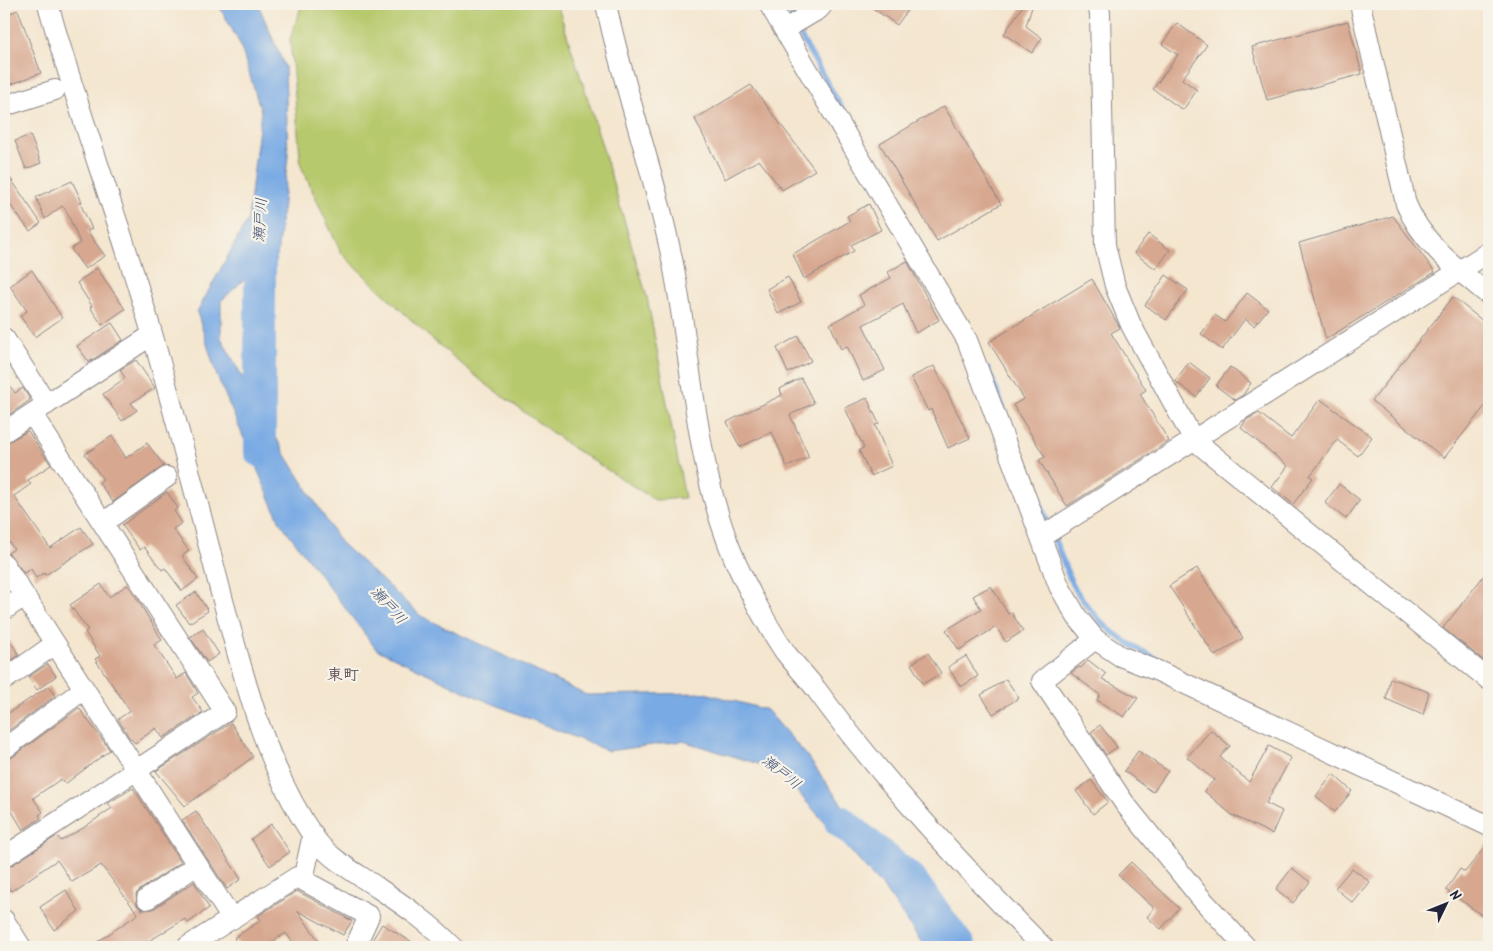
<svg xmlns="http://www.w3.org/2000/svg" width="1493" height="951" viewBox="0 0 1493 951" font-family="Kalam,'Klee One',sans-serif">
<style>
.green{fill:#b7c96d;stroke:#6c7654}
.water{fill:#79aae4;stroke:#4e6690}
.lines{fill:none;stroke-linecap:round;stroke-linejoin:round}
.stream{stroke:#79aae4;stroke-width:5.5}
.river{stroke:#79aae4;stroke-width:32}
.building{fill:#d7a78f}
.minor-casing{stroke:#8b8485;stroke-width:22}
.minor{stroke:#fff;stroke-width:20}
.labels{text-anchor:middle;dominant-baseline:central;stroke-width:4.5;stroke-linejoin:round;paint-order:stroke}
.water-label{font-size:15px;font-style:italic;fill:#405276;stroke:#f7f3e8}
.quarter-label{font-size:16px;font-weight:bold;fill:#615158;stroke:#f7f3e8}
</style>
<rect width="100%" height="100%" fill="#f7f3e8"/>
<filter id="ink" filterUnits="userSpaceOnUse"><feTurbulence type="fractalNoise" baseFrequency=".02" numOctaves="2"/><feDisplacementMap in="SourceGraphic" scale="10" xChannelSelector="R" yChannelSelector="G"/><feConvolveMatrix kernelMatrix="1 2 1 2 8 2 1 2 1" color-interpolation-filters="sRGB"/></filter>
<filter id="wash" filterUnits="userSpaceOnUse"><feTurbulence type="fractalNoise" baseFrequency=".0096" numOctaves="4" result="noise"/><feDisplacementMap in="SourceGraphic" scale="20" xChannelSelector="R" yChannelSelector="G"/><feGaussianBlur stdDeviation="1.12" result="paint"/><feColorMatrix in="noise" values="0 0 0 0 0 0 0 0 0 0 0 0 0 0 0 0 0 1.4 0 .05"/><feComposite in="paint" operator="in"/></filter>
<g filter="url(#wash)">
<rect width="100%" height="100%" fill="#f4e6cf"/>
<path class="green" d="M302,4H557L591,109L647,297L685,498L655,500L573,448L483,382L425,333L341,253L301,166L290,39Z"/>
<path class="water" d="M218,4H258L285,67L288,156L278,248L264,331L252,272L221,301V338L284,452L340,542L421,616L586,695L705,693L767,710L807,756L874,849L978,947H925L885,890L778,770L683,741L608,751L479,698L376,649L280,522L217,376L197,312L248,219L261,111L240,44Z"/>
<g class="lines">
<g class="stream">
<path d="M782,4L858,136"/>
<path d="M988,369L1072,584C1101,629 1120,641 1167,664"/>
</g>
<g class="river">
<path d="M260,265V451"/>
<path d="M840,821L910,879L960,947"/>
</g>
</g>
<g id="blocks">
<g class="building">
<path d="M867,4H912L897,25Z"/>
<path d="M1024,4H1033L1026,26L1042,38L1032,53L1004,34Z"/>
<path d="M18,10L41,73L4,87V15Z"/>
<path d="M1348,21L1362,74L1267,100L1252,47Z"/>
<path d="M1177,23L1207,45L1182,79L1197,90L1183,110L1153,89L1178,55L1162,44Z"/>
<path d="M751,85L815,170L782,190L759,160L725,179L695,119Z"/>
<path d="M944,106L1001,204L937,241L880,144Z"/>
<path d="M30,135L41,163L26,169L15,141Z"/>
<path d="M4,169L41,223L30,231L4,197Z"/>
<path d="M72,181L82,202L80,203L92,229L87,231L105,256L85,269L71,249L80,243L66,210L62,206L45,219L36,197Z"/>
<path d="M869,204L881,230L851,245L854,251L804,279L793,254L850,221L847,216Z"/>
<path d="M1393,216L1435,272L1326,339L1299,243Z"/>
<path d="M1148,234L1170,250L1156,269L1134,253Z"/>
<path d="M907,261L939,320L916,333L903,304L863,325L885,370L863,381L847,346L841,349L830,324L864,305L859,295L891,278L888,272Z"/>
<path d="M97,268L125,309L102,325L90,307L92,306L77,283Z"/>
<path d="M32,270L62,318L35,337L20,316L27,311L10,286Z"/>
<path d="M1166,275L1188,290L1166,320L1145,305Z"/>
<path d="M788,277L801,302L778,314L767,289Z"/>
<path d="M1092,279L1120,328L1111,333L1146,390L1140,394L1169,441L1067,506L1039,460L1045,457L1013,405L1024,399L989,342Z"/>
<path d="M1247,293L1268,309L1254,326L1245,319L1222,350L1201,334L1215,315L1225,322Z"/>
<path d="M1453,297L1489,326V401L1444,458L1372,401Z"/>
<path d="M112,323L123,340L89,362L77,346Z"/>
<path d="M798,336L811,361L788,373L777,348Z"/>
<path d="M136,360L155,388L131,403L137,410L122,421L103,394L125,378L120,370Z"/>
<path d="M1189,362L1210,378L1196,397L1175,381Z"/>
<path d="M934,366L970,438L948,448L931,409L928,411L911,377Z"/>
<path d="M1230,367L1251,383L1243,395L1235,400L1216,386Z"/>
<path d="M4,377L15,393L23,388L30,400L4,418Z"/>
<path d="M801,378L814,403L790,415L809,457L787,467L772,432L740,447L727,422L782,395L780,389Z"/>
<path d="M867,398L879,424L875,425L892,466L871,476L859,450L864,448L845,408Z"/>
<path d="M1320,399L1372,437L1358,456L1337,440L1310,476L1313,478L1293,504L1272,487L1288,466L1241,428L1246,420L1259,413L1291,438Z"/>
<path d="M28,431L51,465L28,480L31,484L14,496L50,548L81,527L93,544L45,575L44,573L36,578L31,569L24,573L8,553L14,549L4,535V444Z"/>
<path d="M112,436L126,458L147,443L164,466L113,502L99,483L103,479L85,454Z"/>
<path d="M1339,484L1360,500L1346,519L1325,503Z"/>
<path d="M167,492L178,508L174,511L182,523L173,529L189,551L182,556L198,579L182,591L165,568L162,570L144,547L140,550L122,525Z"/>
<path d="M1197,568L1243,638L1215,656L1169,586Z"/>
<path d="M1489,569V665L1443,628Z"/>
<path d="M101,584L109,597L127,585L131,589L162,640L154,645L177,679L186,673L198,693L192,697L203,712L163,738L156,728L135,743L129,737L118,719L130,711L95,659L100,656L85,632L88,630L70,605Z"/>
<path d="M991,586L1008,614L1011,612L1023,631L1006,642L996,627L959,650L946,630L981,609L973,596Z"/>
<path d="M196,592L208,611L189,623L176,605Z"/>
<path d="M203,629L219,654L207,662L190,637Z"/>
<path d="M4,632L19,655L4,666Z"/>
<path d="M928,653L941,673L923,684L911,664Z"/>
<path d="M966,656L978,676L961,687L948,667Z"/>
<path d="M1088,660L1106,674L1102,679L1138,698L1124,717L1097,700L1100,695L1071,673L1079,667L1081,668Z"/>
<path d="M48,664L56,676L37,690L28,677Z"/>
<path d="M1390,678L1429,692L1423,715L1386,699Z"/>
<path d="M1006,679L1019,698L993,714L981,695Z"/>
<path d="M49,686L55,696L4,734V716Z"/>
<path d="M79,708L110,750L65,784L61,779L33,798L43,812L39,815L41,818L23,830L4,798V761L11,758Z"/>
<path d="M231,723L253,757L185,806L156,771Z"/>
<path d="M1100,725L1117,747L1106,755L1091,732Z"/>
<path d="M1211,730L1230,746L1220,757L1249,782L1269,746L1291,758L1266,803L1282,811L1272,834L1232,815L1204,791L1214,780L1187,757Z"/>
<path d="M1138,751L1168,771L1153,792L1124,771Z"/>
<path d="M1333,774L1352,791L1335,812L1316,796Z"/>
<path d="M1091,780L1108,802L1093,814L1076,791Z"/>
<path d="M133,788L181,862L140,890L136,894L137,905L142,910L153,909L194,882L209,908L188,923L185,919L139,947H90L138,914L101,865L72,882L57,860L11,891L4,881V870L57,836L61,841L83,828L112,808L108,803Z"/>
<path d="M196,811L241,879L227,889L182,820Z"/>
<path d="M271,824L290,852L270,866L251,839Z"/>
<path d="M1489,842V920L1446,890L1460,869L1465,872Z"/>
<path d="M1131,862L1179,908L1161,929L1147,917L1154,908L1118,875Z"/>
<path d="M1292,868L1310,882L1293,903L1276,889Z"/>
<path d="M1352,868L1370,882L1353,903L1335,888Z"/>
<path d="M66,890L79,911L54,930L40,907Z"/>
<path d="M297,891L352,921L343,935L298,911L323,947H296L286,933L264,947H240L234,938L261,920L258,916Z"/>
<path d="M382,924L420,947H368Z"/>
</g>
</g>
</g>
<g filter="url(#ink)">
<use href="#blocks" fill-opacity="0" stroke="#8b8485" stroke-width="1"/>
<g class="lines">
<defs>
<g id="minor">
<path d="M48,4C79,116 121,225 153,337C177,422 199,508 221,593C244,677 265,768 316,840C331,860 358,874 378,888C405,906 431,924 453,947"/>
<path d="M606,4C624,91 656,176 673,264C694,370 695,483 745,582C757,606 770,630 785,652C795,665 806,676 816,689C884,782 962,865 1043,947"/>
<path d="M769,4L967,340L1059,586L1077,617L1095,639L1042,681L1125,804L1200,897L1246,947"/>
<path d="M1097,4L1100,13L1105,245L1115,286L1131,325L1193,439L1489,680"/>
<path d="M1360,4L1406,204C1422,243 1457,269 1489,295"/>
<path d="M785,29L819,9L823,4"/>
<path d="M4,106L55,90"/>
<path d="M4,338L47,404"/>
<path d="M4,432L152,335"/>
<path d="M103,523L167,477"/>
<path d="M1041,537L1489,252"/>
<path d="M4,564L232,919"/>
<path d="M4,610L24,596"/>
<path d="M1095,639L1120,656L1158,671L1489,826"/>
<path d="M4,680L55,644"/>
<path d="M4,749L84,689"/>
<path d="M4,857L225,712L32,414"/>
<path d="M303,880L313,834"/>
<path d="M147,899L197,865"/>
<path d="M4,920L21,947"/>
<path d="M187,947L297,877L369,916L355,947"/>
</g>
</defs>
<use href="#minor" class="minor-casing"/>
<use href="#minor" class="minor"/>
</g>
</g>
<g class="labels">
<g class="water-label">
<text transform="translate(261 220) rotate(-87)">瀬戸川</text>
<text transform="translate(388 606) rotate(48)">瀬戸川</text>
<text transform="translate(781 773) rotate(39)">瀬戸川</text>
</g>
<g class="quarter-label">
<text x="343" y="675">東町</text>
</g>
</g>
<rect width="1493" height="951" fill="none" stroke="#f7f3e8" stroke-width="20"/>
<g transform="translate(1446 904) rotate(47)" stroke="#f7f3e8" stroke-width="4" paint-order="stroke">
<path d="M0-4L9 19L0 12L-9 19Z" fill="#22223b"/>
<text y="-8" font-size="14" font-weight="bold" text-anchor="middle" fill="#22223b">N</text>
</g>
</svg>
